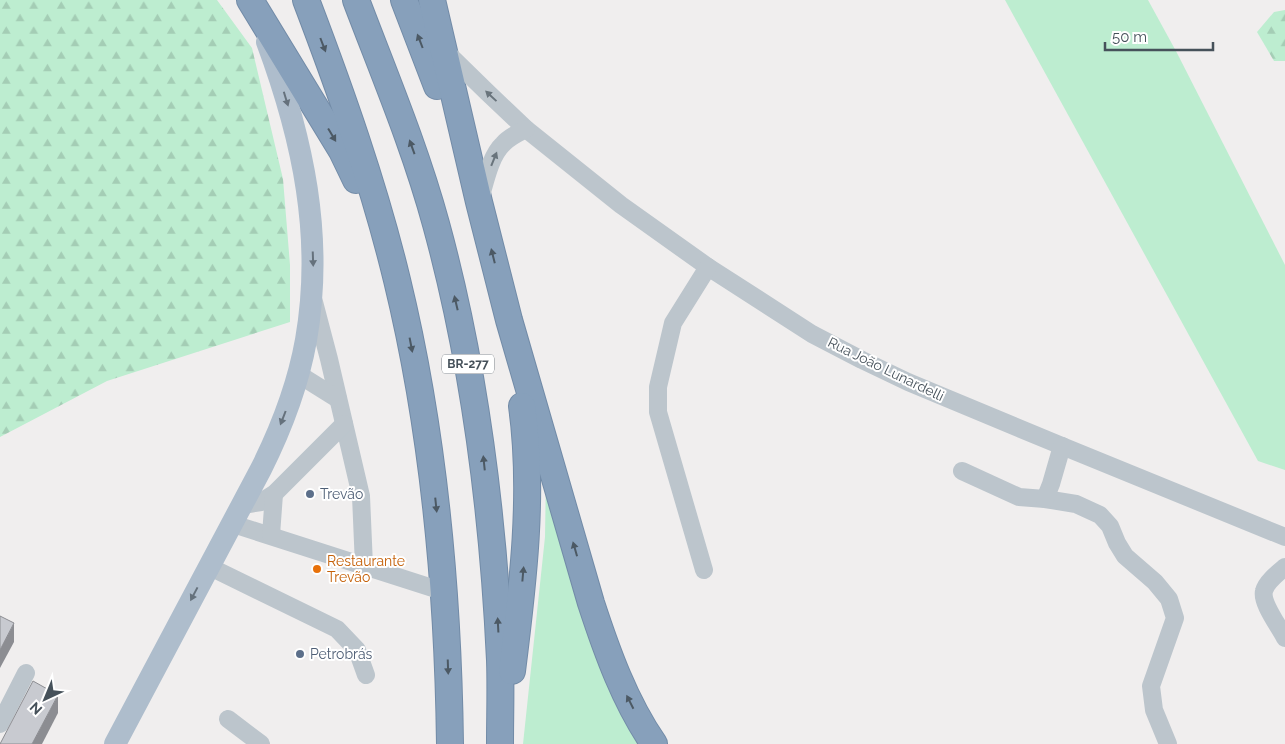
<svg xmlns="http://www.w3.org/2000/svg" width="1285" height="744" viewBox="0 0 1285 744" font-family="Raleway,sans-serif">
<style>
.grass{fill:#bdedd0}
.forest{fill:url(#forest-firs)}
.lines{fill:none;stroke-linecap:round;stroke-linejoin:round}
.highway-casing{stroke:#728ba7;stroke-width:28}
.minor{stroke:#bcc5cc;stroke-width:18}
.major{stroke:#aebdcc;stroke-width:22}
.highway{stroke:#87a0bb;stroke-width:26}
.shaded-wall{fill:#8c8d92}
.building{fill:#c8cad0;stroke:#8c8d92}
.oneway{fill:#4c5964}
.oneway2{fill:#69747c}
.oneway3{fill:#65717c}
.service-dot{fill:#5c6f8a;stroke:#fff;stroke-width:2}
.food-dot{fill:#e8710a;stroke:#fff;stroke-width:2}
.labels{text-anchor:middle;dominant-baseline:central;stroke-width:4;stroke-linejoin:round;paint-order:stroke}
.shield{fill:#fff;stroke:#7e858c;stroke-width:1}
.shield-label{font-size:12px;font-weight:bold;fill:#46515a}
.street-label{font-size:14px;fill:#46515a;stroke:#fff}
.service-label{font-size:14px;fill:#4e5e75;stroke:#fff;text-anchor:start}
.food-label{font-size:14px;fill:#c56008;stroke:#fff;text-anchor:start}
</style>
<defs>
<pattern id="forest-firs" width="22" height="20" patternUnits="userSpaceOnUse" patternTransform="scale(1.25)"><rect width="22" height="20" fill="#bdedd0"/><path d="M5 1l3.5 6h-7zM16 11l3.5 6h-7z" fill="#a4cdb5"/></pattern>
</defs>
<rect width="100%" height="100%" fill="#f0eeee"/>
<g class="grass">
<path d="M1005,0H1148L1177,53L1285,265V470L1258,461Z"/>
<path d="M546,473L640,744H523L545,537Z"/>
</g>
<g class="forest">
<path d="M0,0H217L252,48L283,179L290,265V322L107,381L0,437Z"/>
<path d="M1285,10V61H1274L1257,32L1274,12Z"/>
</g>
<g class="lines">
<defs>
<g id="highway">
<path d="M250,0L342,151L356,180"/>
<path d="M306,0C341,92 374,185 397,280C434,432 448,588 450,744"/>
<path d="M356,0C384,74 415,147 436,224C475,366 493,512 500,660C501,688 500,716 500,744"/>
<path d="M404,0L437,86"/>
<path d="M432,0L479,202L509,320L591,603C607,652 625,702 654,744"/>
<path d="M512,671C523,584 534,493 522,406"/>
</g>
</defs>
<use href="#highway" class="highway-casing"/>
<g class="minor">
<path d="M445,51L487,92L526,129L621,205L708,267L812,334L862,360L908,382L1062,446L1285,537"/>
<path d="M480,199C485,183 490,156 503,144C509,137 518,133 526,129"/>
<path d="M314,302L329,359L361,496L364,566"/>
<path d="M298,374L338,399"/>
<path d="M962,471L1019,497L1045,499L1076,504L1100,515L1110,526L1117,543L1125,556L1155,582L1169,599L1175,618L1151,686L1154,710L1168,744"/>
<path d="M1045,499L1051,484L1062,446"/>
<path d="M243,505L261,502L274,494L344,424"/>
<path d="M233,524L445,592"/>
<path d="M271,535L274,494"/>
<path d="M210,567L337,629L357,650L366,675"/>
<path d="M1285,567C1279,572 1266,582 1264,591C1261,603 1279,626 1285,638"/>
<path d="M704,570L658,412V387L673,323L708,267"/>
<path d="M228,719L261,744"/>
<path d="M0,724L26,673"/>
</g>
<path class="major" d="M115,744L261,469C281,429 298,385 306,340C324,237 303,139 267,42"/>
<use href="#highway" class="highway"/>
</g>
<g class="shaded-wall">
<path d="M14,623V642L0,668V650Z"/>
<path d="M58,695V713L42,744H32Z"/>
</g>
<g class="building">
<path d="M0,616L14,623L0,650Z"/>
<path d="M33,681L58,695L32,744H0Z"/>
</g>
<defs><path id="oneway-solid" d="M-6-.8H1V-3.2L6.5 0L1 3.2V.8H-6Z" transform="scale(1.25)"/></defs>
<g class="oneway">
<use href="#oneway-solid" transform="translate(420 41) rotate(-111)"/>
<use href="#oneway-solid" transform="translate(323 45) rotate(69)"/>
<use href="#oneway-solid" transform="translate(332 135) rotate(59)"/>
<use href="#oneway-solid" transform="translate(412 147) rotate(-110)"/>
<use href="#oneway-solid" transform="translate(493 256) rotate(-104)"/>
<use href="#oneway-solid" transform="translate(456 303) rotate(-103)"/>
<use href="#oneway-solid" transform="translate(411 345) rotate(79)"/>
<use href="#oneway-solid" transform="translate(484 463) rotate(-96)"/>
<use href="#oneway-solid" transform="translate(436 505) rotate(84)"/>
<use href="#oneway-solid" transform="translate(575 549) rotate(-106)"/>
<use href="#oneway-solid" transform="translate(523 574) rotate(-85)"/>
<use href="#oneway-solid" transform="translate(498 625) rotate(-93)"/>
<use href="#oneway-solid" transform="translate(448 667) rotate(88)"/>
<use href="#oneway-solid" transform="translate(630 702) rotate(-117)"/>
</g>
<g class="oneway2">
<use href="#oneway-solid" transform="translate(491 96) rotate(-137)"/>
<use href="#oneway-solid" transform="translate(494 159) rotate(-68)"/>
</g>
<g class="oneway3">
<use href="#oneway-solid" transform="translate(286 99) rotate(73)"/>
<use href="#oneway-solid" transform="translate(313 259) rotate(88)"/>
<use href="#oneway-solid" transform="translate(283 418) rotate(111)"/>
<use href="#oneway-solid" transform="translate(194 594) rotate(118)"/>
</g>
<g class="service-dot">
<circle cx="310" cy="494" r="5"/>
<circle cx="300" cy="654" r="5"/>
</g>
<circle class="food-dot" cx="317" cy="569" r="5"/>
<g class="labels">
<rect class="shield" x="442" y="354.5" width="52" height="19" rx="4"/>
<g class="shield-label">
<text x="468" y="364">BR-277</text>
</g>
<g class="street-label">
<text transform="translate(886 369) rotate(26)">Rua João Lunardelli</text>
</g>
<g class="service-label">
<text x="320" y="494">Trevão</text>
<text x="310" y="654">Petrobrás</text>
</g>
<g class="food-label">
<text x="327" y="561">Restaurante<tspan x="327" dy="16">Trevão</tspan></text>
</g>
</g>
<g transform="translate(45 699) rotate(224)" stroke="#ffffff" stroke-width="4" paint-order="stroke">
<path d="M0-4L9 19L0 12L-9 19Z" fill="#46515a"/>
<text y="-8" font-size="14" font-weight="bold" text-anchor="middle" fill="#46515a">N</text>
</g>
<path d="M1105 42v8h108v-8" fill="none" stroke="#46515a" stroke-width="2.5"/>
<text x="1112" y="42" font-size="15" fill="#46515a" stroke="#ffffff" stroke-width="4" paint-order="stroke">50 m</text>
</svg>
